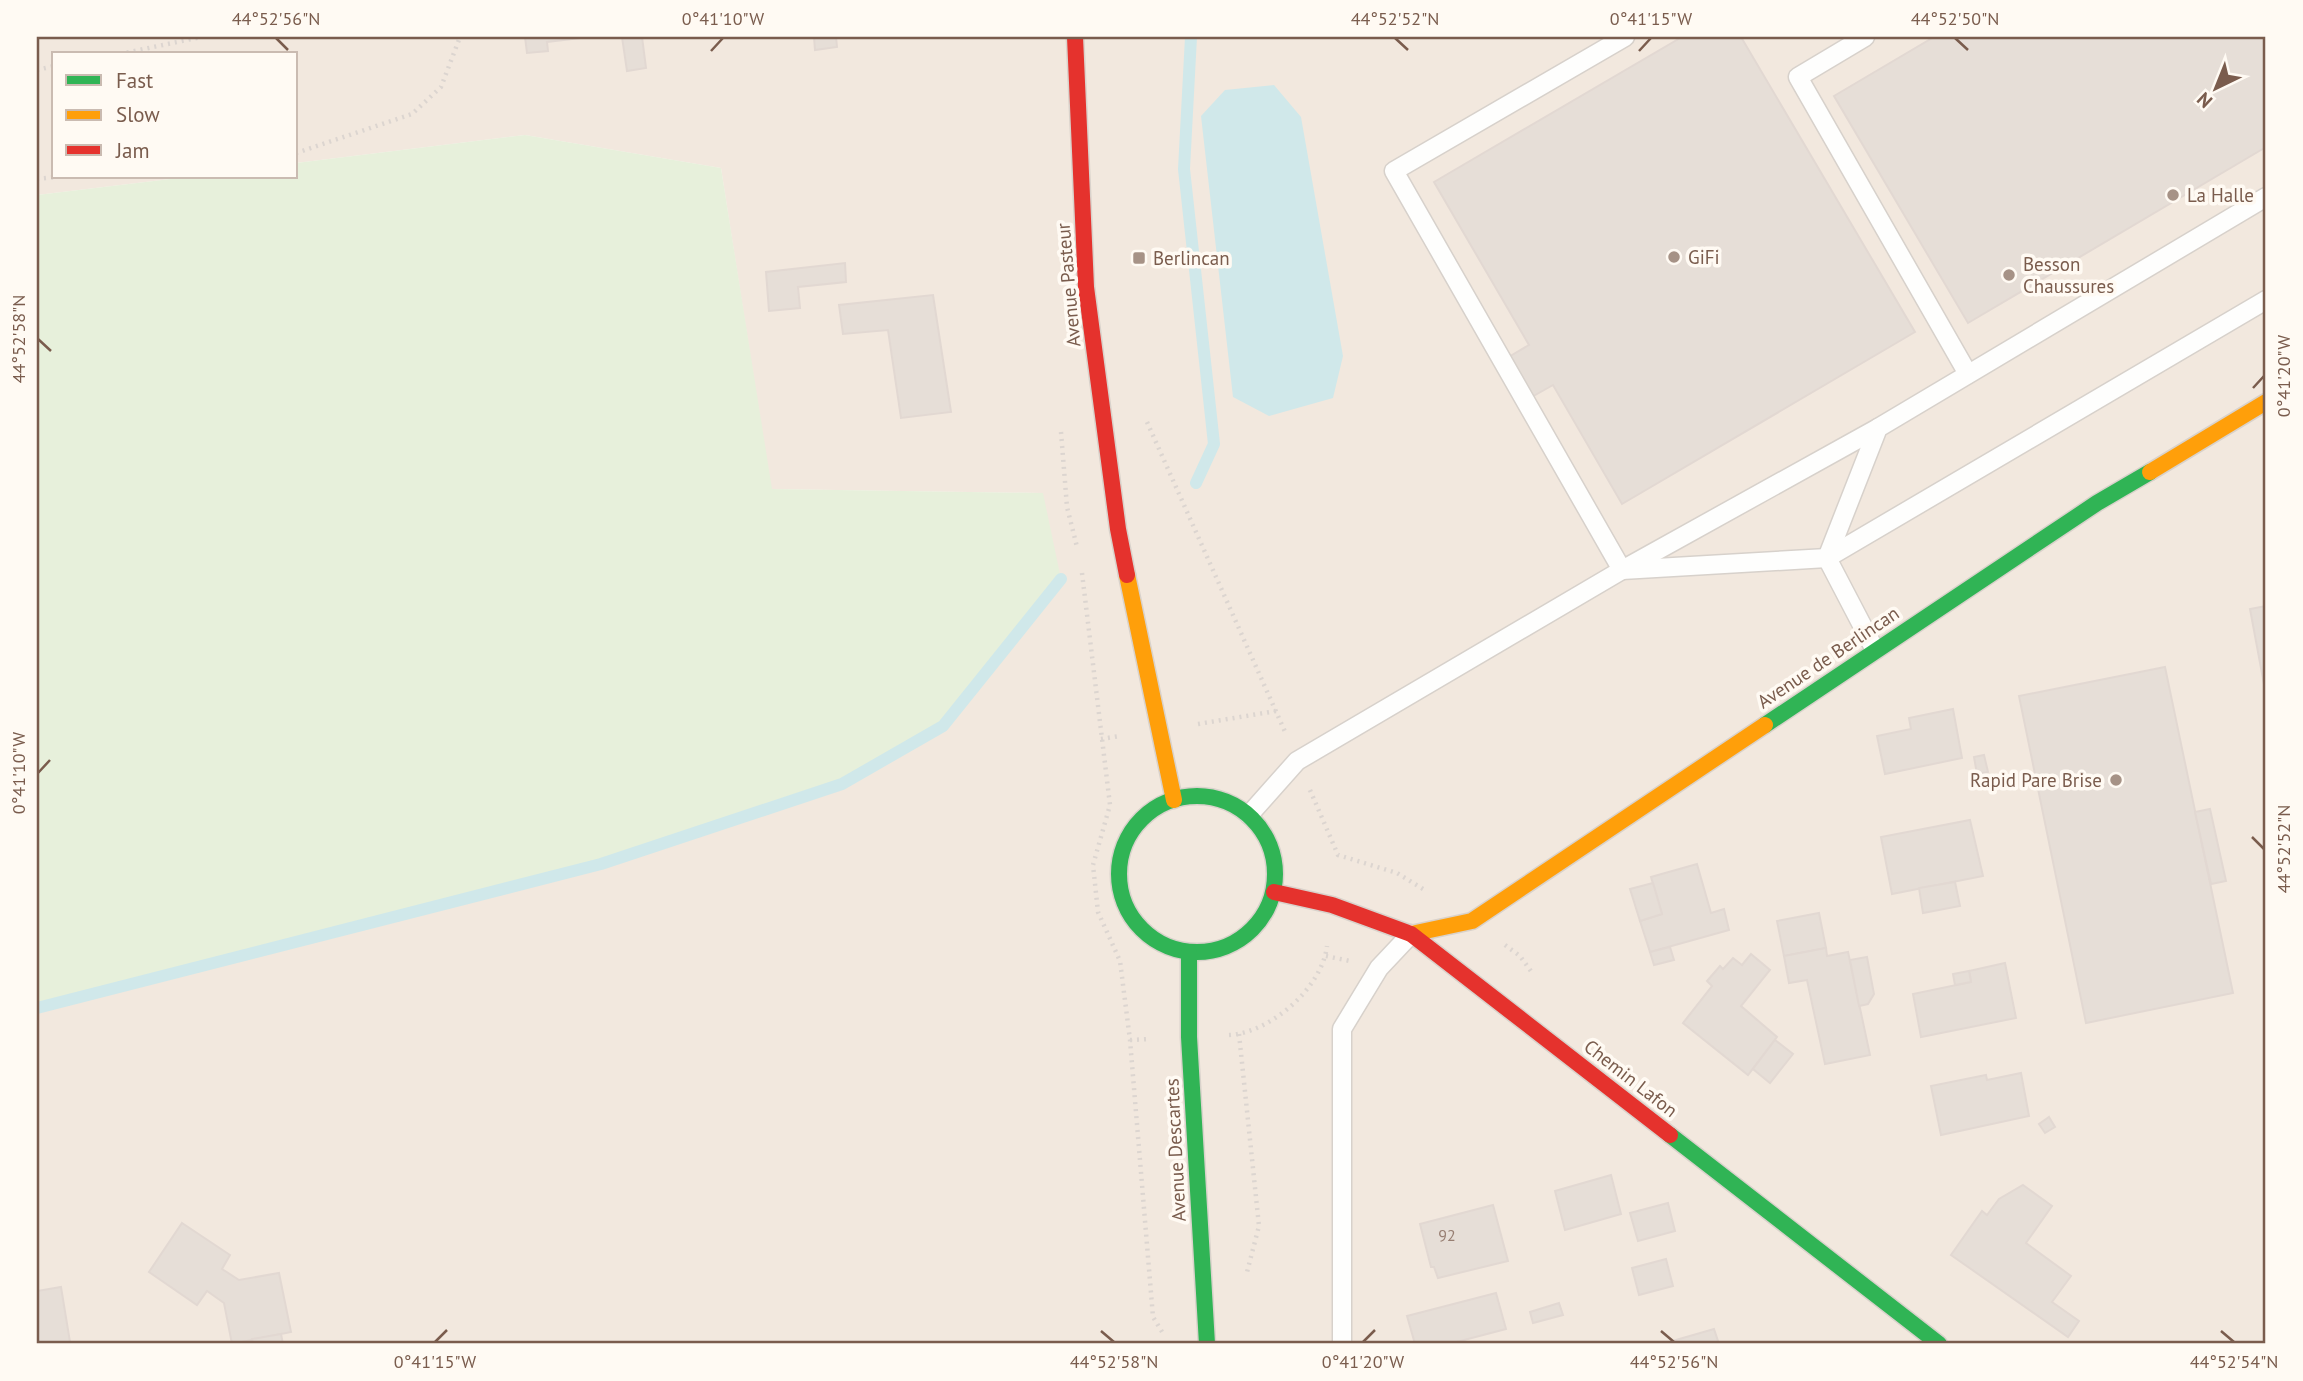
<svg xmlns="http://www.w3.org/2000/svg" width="2303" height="1381" viewBox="0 0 2303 1381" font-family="'PT Sans',sans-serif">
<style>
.residential{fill:#f2e8de}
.green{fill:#e7f0db}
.water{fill:#d0e8ea}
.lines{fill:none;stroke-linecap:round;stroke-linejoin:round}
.stream{stroke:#d0e8ea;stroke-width:12}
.building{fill:#e6ded7;stroke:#e2d8d2;stroke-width:2}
.lane-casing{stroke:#d7d1cb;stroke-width:21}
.fast-casing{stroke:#d9d2cb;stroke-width:19}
.slow-casing{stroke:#d9d2cb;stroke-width:19}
.jam-casing{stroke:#d9d2cb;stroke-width:19}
.path{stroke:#dcd5d0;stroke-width:4.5;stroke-dasharray:2 5;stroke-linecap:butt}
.lane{stroke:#fefefd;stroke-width:18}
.fast{stroke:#30b455;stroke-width:16}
.slow{stroke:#ff9f0a;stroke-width:16}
.jam{stroke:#e5322d;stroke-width:16}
.ticks{fill:none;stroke:#7a5c4d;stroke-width:2.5}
.poi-dot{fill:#a69286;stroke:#fffaf3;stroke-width:2.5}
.labels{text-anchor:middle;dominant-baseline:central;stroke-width:7;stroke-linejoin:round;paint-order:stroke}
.number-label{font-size:16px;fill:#977e72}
.poi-label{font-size:19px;fill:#7a5c4d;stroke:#fffaf3;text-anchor:start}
.street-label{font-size:19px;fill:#7a5c4d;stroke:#fffaf3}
.neatline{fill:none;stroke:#7a5c4d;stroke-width:2.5}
.ticks-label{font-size:18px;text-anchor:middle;fill:#7a5c4d}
</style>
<rect width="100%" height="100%" fill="#f9f5f0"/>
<path class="residential" d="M37,37H2266V1344H37V1008L601,864L1042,493L771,489L721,168L525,135L296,163V54H54V177H187L37,195Z"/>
<path class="green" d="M525,135L721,168L772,489L1043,493L1061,579L943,726L842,784L601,864L37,1008V195L187,177H296V163Z"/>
<path class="water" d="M1274,85L1301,117L1343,356L1333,398L1269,416L1233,397L1201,116L1225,90Z"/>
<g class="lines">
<g class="stream">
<path d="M1191,37L1184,169L1214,444L1196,483"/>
<path d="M37,1008L601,864L842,784L943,726L1061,579"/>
</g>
</g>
<g class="building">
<path d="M525,37H589L547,42L548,51L527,53Z"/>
<path d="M622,37H642L646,68L627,71Z"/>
<path d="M814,37H836L837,47L815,50Z"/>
<path d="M1682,37H1741L1915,332L1622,504L1553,385L1530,398L1507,358L1529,345L1434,182Z"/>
<path d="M1934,37H2266V147L1968,323L1834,96Z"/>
<path d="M845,263L846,282L798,287L800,308L769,311L766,272Z"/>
<path d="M933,295L951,412L901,418L888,330L843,334L839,305Z"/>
<path d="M2266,606V695L2250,609Z"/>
<path d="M2165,667L2233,993L2086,1023L2019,696Z"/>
<path d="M1953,709L1962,758L1885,774L1877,736L1911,729L1909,718Z"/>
<path d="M1984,755L1988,772L1977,774L1974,757Z"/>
<path d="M2210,809L2226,881L2211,884L2195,812Z"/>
<path d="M1970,820L1983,876L1892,894L1881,837Z"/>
<path d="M1697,864L1711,913L1724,909L1729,930L1650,952L1640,921L1662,914L1651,877Z"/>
<path d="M1955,882L1960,906L1923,913L1919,888Z"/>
<path d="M1653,883L1662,914L1640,921L1630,889Z"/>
<path d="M1819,913L1826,948L1784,956L1777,921Z"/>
<path d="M1670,947L1674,960L1654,965L1650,952Z"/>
<path d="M1826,948L1827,956L1848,952L1870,1055L1825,1064L1807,980L1789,983L1784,956Z"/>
<path d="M1751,954L1770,970L1741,1006L1777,1037L1748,1075L1683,1023L1712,986L1707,981L1720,966L1723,969L1733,958L1742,965Z"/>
<path d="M1867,957L1874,994L1868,1004L1859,1006L1850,960Z"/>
<path d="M2005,963L2016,1018L1921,1037L1913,994L1971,982L1969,971Z"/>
<path d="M1969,971L1971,982L1955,985L1953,974Z"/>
<path d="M1775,1040L1793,1054L1770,1083L1753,1069Z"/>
<path d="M2021,1073L2029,1116L1941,1135L1931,1086L1986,1075L1987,1080Z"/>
<path d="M2049,1117L2055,1127L2045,1133L2039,1124Z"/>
<path d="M1611,1175L1621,1214L1565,1230L1555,1191Z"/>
<path d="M2023,1185L2052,1206L2026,1243L2071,1276L2052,1302L2079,1321L2068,1337L1951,1255L1982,1211L1987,1215L1999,1199Z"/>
<path d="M1668,1203L1675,1231L1638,1241L1630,1213Z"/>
<path d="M1493,1205L1508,1261L1438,1278L1434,1267H1431L1420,1224Z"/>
<path d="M182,1223L230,1255L222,1269L239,1280L279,1273L291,1332L232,1344L224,1303L207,1291L197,1305L149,1272Z"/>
<path d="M1666,1259L1673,1286L1639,1295L1632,1268Z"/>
<path d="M61,1287L70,1342L37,1344V1291Z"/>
<path d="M1496,1293L1506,1329L1449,1344H1415L1407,1316Z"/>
<path d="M1559,1303L1563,1315L1533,1323L1530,1312Z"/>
<path d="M1714,1329L1719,1344H1662Z"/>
<path d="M281,1334L283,1344H253L252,1339Z"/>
</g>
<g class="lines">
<defs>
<g id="lane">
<path d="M1625,37L1394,171L1622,570L1827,558L2266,300"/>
<path d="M1865,37L1798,77L1968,374"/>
<path d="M1875,650L1827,558L1878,428L2266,197"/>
<path d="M1249,815L1297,761L1622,570L1878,428"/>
<path d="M1342,1344V1029L1379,968L1411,934"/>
</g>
<g id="fast">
<path d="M1765,725L2097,503L2150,472"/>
<circle cx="1197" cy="874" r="78"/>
<path d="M1189,952V1037L1207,1344"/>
<path d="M1670,1135L1939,1344"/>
</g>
<g id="slow">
<path d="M2150,472L2266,402"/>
<path d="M1127,575L1174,800"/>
<path d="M1411,934L1472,921L1765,725"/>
</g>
<g id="jam">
<path d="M1075,37L1086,287L1118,529L1127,575"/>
<path d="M1274,892L1332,905L1411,934L1670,1135"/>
</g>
</defs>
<use href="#lane" class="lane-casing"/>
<use href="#fast" class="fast-casing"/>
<use href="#slow" class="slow-casing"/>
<use href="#jam" class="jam-casing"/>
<g class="path">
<path d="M120,54L201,37"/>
<path d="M37,70L54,66"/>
<path d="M296,153L412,114L441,87L460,37"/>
<path d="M37,179L57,177"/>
<path d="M1147,422L1286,734"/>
<path d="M1061,432L1067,507L1077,547"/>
<path d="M1082,573L1110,805L1093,865L1098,912L1120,961L1130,1040L1153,1317L1164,1335"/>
<path d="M1198,724L1276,711"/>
<path d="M1101,739L1120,736"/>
<path d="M1310,790L1338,855L1397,873L1423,889"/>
<path d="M1505,945L1520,956L1533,974"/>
<path d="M1326,956L1350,961"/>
<path d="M1239,1034L1259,1226L1246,1276"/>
<path d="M1229,1035C1270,1033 1322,988 1327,946"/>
<path d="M1130,1040L1150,1039"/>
</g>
<use href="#lane" class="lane"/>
<use href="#fast" class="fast"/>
<use href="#slow" class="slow"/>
<use href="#jam" class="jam"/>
</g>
<path class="ticks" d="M276,38L288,50M1395,38L1408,50M1955,38L1968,50M711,51L723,38M1639,51L1651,38M38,339L51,351M2253,388L2264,376M38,773L50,760M2252,837L2264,849M1101,1331L1114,1342M1661,1331L1674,1342M2221,1331L2234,1342M435,1342L447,1330M1363,1342L1375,1330"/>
<g class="poi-dot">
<circle cx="2173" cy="195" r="7"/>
<circle cx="1674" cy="257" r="7"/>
<rect x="1132" y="251" width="14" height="14" rx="3.5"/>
<circle cx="2009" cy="275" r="7"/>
<circle cx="2116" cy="780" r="7"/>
</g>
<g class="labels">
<g class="number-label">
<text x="1447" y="1235">92</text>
</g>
<g class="poi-label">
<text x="2187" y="195">La Halle</text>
<text x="1688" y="257">GiFi</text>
<text x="1153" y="258">Berlincan</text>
<text x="2023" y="264">Besson<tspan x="2023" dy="22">Chaussures</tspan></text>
<text x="2102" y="780" text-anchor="end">Rapid Pare Brise</text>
</g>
<g class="street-label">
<text transform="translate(1068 285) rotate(-95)">Avenue Pasteur</text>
<text transform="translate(1828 657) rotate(-34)">Avenue de Berlincan</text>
<text transform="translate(1631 1078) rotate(38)">Chemin Lafon</text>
<text transform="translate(1175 1150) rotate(-93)">Avenue Descartes</text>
</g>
</g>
<rect width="2303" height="1381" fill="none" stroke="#fffaf3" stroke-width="77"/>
<rect x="52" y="52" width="245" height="126" fill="#fffaf3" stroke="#cabbb1" stroke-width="2"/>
<rect x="66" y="75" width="35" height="10" fill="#30b455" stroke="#cabbb1" stroke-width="2"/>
<text x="116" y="88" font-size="21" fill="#7a5c4d">Fast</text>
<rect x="66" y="110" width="35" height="10" fill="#ff9f0a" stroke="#cabbb1" stroke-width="2"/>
<text x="116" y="122" font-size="21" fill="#7a5c4d">Slow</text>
<rect x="66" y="145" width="35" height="10" fill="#e5322d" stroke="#cabbb1" stroke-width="2"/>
<text x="116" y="158" font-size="21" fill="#7a5c4d">Jam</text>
<g transform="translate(2216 88) rotate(223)" stroke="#fffaf3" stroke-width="5" paint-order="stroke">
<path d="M0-5L12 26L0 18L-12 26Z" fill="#7a5c4d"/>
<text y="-10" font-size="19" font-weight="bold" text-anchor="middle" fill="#7a5c4d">N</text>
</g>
<rect x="38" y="38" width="2226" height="1304" class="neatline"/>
<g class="ticks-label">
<text x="276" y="25">44°52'56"N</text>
<text x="723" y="25">0°41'10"W</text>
<text x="1395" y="25">44°52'52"N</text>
<text x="1651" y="25">0°41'15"W</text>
<text x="1955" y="25">44°52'50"N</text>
<text transform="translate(19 339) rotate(-90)" y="6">44°52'58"N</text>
<text transform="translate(2284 376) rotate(-90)" y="6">0°41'20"W</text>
<text transform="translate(19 773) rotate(-90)" y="6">0°41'10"W</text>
<text transform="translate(2284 849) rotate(-90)" y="6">44°52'52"N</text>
<text x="435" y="1368">0°41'15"W</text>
<text x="1114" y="1368">44°52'58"N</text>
<text x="1363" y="1368">0°41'20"W</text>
<text x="1674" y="1368">44°52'56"N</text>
<text x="2234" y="1368">44°52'54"N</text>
</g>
</svg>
